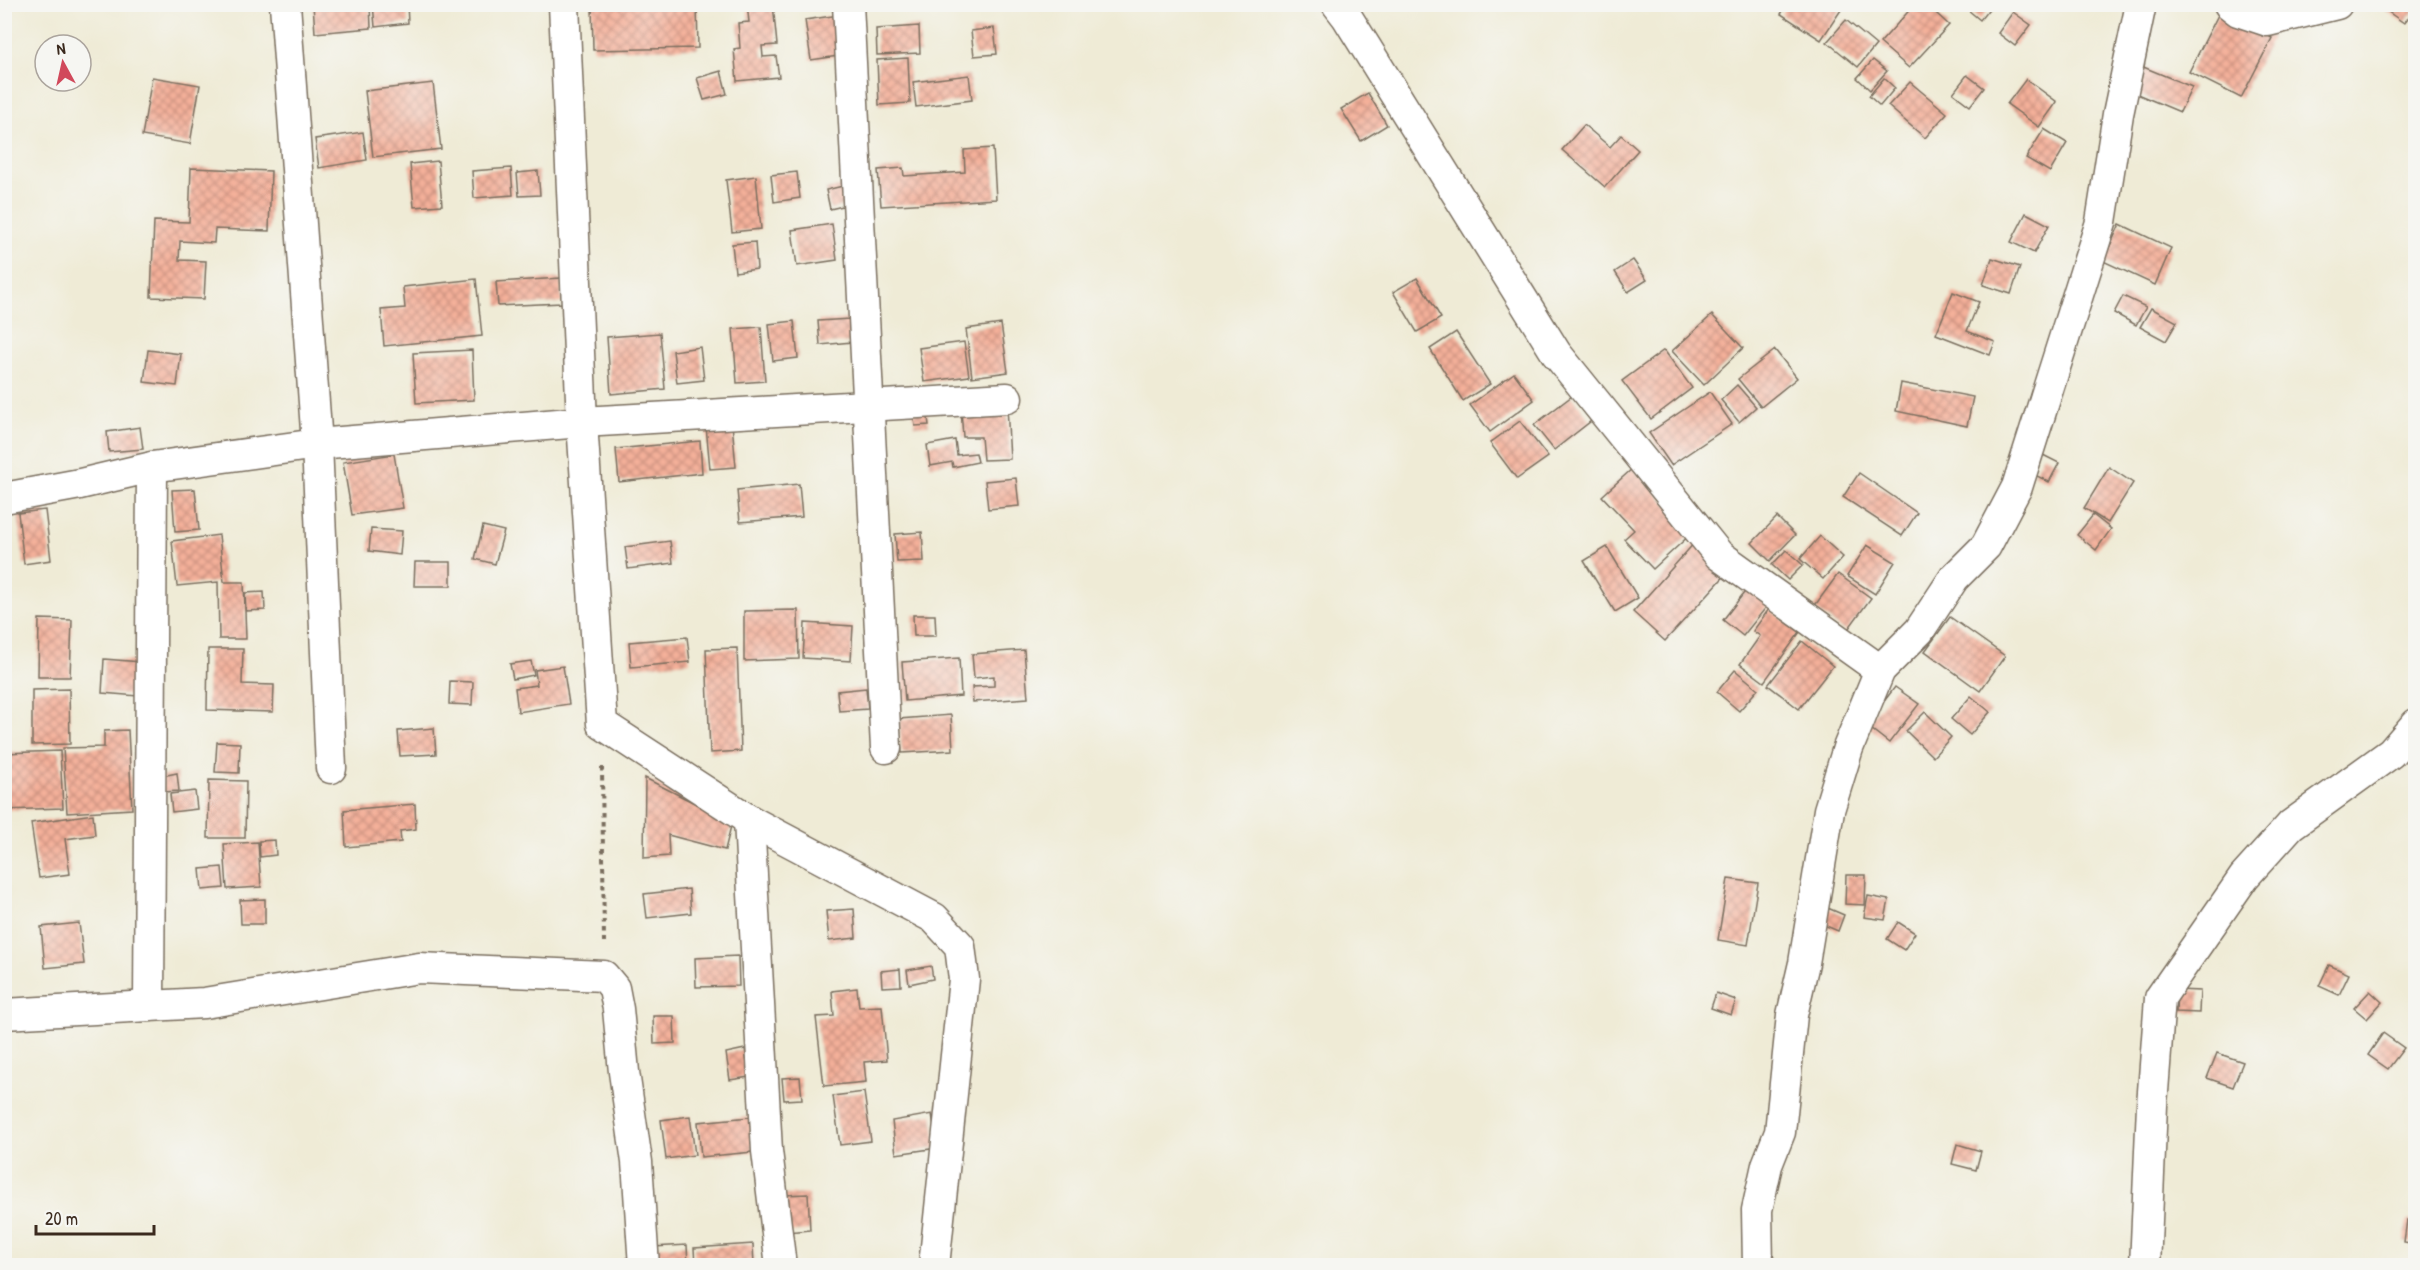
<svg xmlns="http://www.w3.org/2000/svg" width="2420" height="1270" viewBox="0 0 2420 1270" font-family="'Patrick Hand',sans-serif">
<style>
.building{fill:url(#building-cross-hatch)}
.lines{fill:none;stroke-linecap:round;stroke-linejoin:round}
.minor-casing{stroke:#7a6e5e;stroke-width:33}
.path{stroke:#7a6e5e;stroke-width:4;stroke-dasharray:4.5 4.5;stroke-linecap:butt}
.minor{stroke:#fff;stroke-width:30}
</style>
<defs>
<pattern id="building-cross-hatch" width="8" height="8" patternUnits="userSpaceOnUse" patternTransform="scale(1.5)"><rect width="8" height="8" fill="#f4b09a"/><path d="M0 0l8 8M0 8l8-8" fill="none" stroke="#c78f7d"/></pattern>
</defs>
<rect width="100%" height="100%" fill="#f6f6f2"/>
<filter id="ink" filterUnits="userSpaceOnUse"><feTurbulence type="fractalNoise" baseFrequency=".0167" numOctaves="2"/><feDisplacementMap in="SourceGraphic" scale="12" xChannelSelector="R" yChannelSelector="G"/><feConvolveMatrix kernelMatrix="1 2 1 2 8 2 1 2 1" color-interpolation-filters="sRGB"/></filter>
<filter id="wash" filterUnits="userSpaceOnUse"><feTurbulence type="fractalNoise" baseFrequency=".008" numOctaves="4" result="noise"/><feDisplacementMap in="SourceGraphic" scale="24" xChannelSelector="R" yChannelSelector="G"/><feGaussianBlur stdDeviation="1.35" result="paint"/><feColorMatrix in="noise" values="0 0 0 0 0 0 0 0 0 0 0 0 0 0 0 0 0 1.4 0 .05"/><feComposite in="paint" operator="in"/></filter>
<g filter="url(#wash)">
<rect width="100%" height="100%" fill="#efebd6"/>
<g id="blocks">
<g class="building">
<path d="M313,4H370L371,28L315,33Z"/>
<path d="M373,4H407L408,23L375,27Z"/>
<path d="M433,4H516V6L434,12Z"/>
<path d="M592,4H697L698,48L593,50Z"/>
<path d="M747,4H773L777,45L762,46L763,57L776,56L779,77L737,81L734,49L740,48L738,23L749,22Z"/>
<path d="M1787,4H1845L1821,40L1781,14Z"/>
<path d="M1915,4H1926L1949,25L1909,68L1880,43Z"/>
<path d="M1961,4H1993L1980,20Z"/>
<path d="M2377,4H2416V8L2404,23Z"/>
<path d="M2220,11L2272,38L2241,98L2189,72Z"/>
<path d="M2013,12L2031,25L2015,46L1998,33Z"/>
<path d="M839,15L845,55L811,60L805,20Z"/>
<path d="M1846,20L1876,45L1858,67L1827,42Z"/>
<path d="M919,26L920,53L877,55L876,29Z"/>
<path d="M994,28L997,54L974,56L971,31Z"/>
<path d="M908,58L910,103L879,105L877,60Z"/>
<path d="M1873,60L1887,71L1870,90L1857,78Z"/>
<path d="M2141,66L2192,87L2180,112L2130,91Z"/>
<path d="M721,71L727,94L704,100L697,78Z"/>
<path d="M969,75L972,100L916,107L913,82Z"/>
<path d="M1967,75L1984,88L1970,106L1953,93Z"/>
<path d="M152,77L200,85L190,144L142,136Z"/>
<path d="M1884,78L1895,88L1880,106L1869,96Z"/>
<path d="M2026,79L2057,102L2039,127L2007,104Z"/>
<path d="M1910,82L1947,113L1925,138L1888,106Z"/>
<path d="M433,83L441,149L373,157L365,91Z"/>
<path d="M1368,93L1387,125L1361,141L1341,109Z"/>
<path d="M1584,125L1610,147L1621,135L1638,150L1605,187L1562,150Z"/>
<path d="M2044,129L2067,143L2050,172L2026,158Z"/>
<path d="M363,132L367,160L319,168L315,139Z"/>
<path d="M993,148L996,199L881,206L878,170L903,168L904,176L965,172L964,150Z"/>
<path d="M438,161L442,205L414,207L410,164Z"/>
<path d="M191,168L271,171L269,231L215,229L214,243L180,241L179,260L206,261L204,299L151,297L154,221L189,222Z"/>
<path d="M511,168L513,195L474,198L472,171Z"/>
<path d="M538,171L540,195L519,196L517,173Z"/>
<path d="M797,172L800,198L774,202L771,175Z"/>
<path d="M756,176L761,229L732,232L726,180Z"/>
<path d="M843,186L847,205L830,209L826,190Z"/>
<path d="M2026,213L2049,225L2034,253L2011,242Z"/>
<path d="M832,224L837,260L797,266L792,230Z"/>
<path d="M2120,224L2171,248L2155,285L2103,261Z"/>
<path d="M755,242L757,269L735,272L732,244Z"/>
<path d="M1992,258L2020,267L2011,294L1983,285Z"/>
<path d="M1633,260L1647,280L1628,292L1615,272Z"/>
<path d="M561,278L562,303L498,306L496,282Z"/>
<path d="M1417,278L1441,318L1417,332L1393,292Z"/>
<path d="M476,279L482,336L384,346L381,310L405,308L403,287Z"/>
<path d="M1953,292L1979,302L1967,331L1995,342L1990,355L1936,334Z"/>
<path d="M2123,296L2146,307L2136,325L2114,313Z"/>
<path d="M2151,308L2177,322L2166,341L2140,327Z"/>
<path d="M1712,315L1743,348L1704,385L1672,351Z"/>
<path d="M850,319L852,342L820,345L818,321Z"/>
<path d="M794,321L798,358L773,361L769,324Z"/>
<path d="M1001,324L1008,372L972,377L966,329Z"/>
<path d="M761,327L765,381L737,383L733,329Z"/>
<path d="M1456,332L1490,384L1463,401L1430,349Z"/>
<path d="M660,333L665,389L611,394L607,337Z"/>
<path d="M964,342L969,376L924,382L919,348Z"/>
<path d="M700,347L704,380L677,383L673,351Z"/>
<path d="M148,350L181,354L177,386L144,382Z"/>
<path d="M472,350L474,400L416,403L413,353Z"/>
<path d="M1664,350L1692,388L1651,419L1622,381Z"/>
<path d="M1775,350L1797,378L1761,407L1738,379Z"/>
<path d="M1514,373L1534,400L1490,432L1470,405Z"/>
<path d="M1901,383L1973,397L1967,426L1896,411Z"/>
<path d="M1737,385L1756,407L1739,422L1721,400Z"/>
<path d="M1710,392L1732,424L1671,465L1649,433Z"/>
<path d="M1572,396L1591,421L1554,450L1534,425Z"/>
<path d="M1007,406L1010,459L983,460L981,437H963L961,409Z"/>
<path d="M927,411L929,425L915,426L913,413Z"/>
<path d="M1520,421L1548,457L1517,479L1490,443Z"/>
<path d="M732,424L736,467L710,469L706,426Z"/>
<path d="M140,427L143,449L109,452L107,432Z"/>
<path d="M955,440L957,455L976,453L978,462L953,467L952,462L930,466L927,445Z"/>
<path d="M700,441L702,473L619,482L616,449Z"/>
<path d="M394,454L403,508L352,515L343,462Z"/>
<path d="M2043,455L2059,463L2049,482L2033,474Z"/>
<path d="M2109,467L2133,483L2108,523L2084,508Z"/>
<path d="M1633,468L1693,532L1653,569L1624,539L1634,530L1602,496Z"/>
<path d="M1859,473L1917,513L1902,536L1843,497Z"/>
<path d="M1016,478L1019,506L988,509L985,481Z"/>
<path d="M799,484L802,517L740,522L737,490Z"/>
<path d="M195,489L199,530L175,532L172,490Z"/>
<path d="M45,510L51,560L24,564L18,513Z"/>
<path d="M2093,515L2111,529L2096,550L2077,535Z"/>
<path d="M1777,517L1795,535L1770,561L1752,543Z"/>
<path d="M483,526L504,531L495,564L475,559Z"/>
<path d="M371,529L402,531L400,555L369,551Z"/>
<path d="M922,532L924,561L897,562L895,534Z"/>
<path d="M219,535L224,582H244L246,639H219L218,582L177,586L172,541Z"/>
<path d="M1820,536L1843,557L1823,579L1800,559Z"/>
<path d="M670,541L673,563L628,569L625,547Z"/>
<path d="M1696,541L1730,570L1665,641L1633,612Z"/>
<path d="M1867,545L1895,562L1875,594L1847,576Z"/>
<path d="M1607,547L1638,598L1615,612L1584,561Z"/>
<path d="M1786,550L1803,565L1788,580L1772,565Z"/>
<path d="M415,562H451V586H414Z"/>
<path d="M1838,574L1871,598L1846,632L1813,608Z"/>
<path d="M1747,589L1768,605L1743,636L1723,620Z"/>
<path d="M264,592L265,610L246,611L245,593Z"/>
<path d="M1769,609L1800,632L1764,682L1740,664L1760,636L1753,631Z"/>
<path d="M798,610L799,659L744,661V611Z"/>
<path d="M913,615H935L936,636H914Z"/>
<path d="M1950,617L2005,656L1980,691L1925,651Z"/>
<path d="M39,619L72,620L70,677H38Z"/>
<path d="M805,623L853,626L851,661L803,658Z"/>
<path d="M687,637L690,662L631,667L629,642Z"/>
<path d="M1802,641L1833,666L1799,709L1768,685Z"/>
<path d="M737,648L741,751L710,753L706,649Z"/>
<path d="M208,649H243L242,684L274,685L273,712L207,710Z"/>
<path d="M1024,650L1028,698L973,702L972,687L994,686V676L974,678L972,654Z"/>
<path d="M959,658L961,696L905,701L902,662Z"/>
<path d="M104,659L141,662L138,696L102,693Z"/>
<path d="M531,661L534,675L513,679L510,664Z"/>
<path d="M563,666L569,704L518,712L515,688L537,685L535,670Z"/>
<path d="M1735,670L1758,689L1739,711L1717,692Z"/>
<path d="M450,681L473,682L472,705L449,704Z"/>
<path d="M1895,687L1919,704L1889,743L1866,725Z"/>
<path d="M866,688L868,709L839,711L837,691Z"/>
<path d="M69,689L70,744L32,745V690Z"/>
<path d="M1971,696L1990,712L1970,735L1951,719Z"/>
<path d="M1925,712L1951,737L1933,757L1906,731Z"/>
<path d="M951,715L953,750L902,753L899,719Z"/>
<path d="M434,728L436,754L400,756L398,731Z"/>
<path d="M128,730L132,809L67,813L63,748L104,747V731Z"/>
<path d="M217,742L240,743L239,773L215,772Z"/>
<path d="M60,751L63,808L4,810V753Z"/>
<path d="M177,773L179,791L163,792L162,776Z"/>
<path d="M645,778L732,822L725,850L668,835L669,856L644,858Z"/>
<path d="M209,780L246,781L245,838H208Z"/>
<path d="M195,791L197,809L172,812L170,794Z"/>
<path d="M415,804L416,829L400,831L401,842L346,847L344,810Z"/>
<path d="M93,814L95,835L65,839L70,874L39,878L31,823Z"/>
<path d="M275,840L276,855L260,857L259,841Z"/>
<path d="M258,842L261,887L227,889L224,844Z"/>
<path d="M222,867L224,888L202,890L200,869Z"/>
<path d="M1846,875H1866L1865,905L1845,904Z"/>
<path d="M1728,879L1758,883L1748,945L1718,940Z"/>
<path d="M689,889L691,913L647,918L644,894Z"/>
<path d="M1868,896L1889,900L1885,920L1864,917Z"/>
<path d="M265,899V924H241L240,900Z"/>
<path d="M1823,906L1844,915L1838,931L1817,922Z"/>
<path d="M854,909L856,938L829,941L826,911Z"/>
<path d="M1898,922L1915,933L1904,950L1887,939Z"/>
<path d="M79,923L84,964L45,968L41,927Z"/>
<path d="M738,956L739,986L696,987L695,958Z"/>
<path d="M2329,965L2349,974L2339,995L2319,986Z"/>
<path d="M931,966L933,979L909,984L907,970Z"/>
<path d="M900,969L901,986L882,987L881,971Z"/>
<path d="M857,988L859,1007L882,1006L887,1060L864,1062L866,1082L824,1086L816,1017L834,1016L832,991Z"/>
<path d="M2177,990L2200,991L2199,1013L2176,1012Z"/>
<path d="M2370,991L2382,1002L2367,1019L2354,1008Z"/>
<path d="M1716,993L1736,1000L1731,1015L1711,1008Z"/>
<path d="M653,1016H674L675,1043L654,1044Z"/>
<path d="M2383,1033L2404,1048L2388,1069L2368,1055Z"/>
<path d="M745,1049L749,1077L730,1080L726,1053Z"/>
<path d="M2217,1053L2243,1062L2233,1087L2207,1078Z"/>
<path d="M800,1077L802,1099L784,1100L782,1078Z"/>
<path d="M864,1092L871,1141L840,1145L833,1096Z"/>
<path d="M932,1114L937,1148L896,1154L892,1121Z"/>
<path d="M690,1116L695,1155L666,1159L661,1120Z"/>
<path d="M750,1117L753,1152L701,1157L698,1122Z"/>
<path d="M1957,1144L1981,1151L1976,1170L1952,1164Z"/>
<path d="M808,1194L810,1230L786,1232L783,1195Z"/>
<path d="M2407,1220L2416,1221V1244L2404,1242Z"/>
<path d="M753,1244L754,1266H695L694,1248Z"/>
<path d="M687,1245L688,1266H654L653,1247Z"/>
<path d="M821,1261L822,1266H801V1264Z"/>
</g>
</g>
</g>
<g filter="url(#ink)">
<use href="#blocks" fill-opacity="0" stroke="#7a6e5e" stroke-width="1.5"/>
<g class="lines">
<defs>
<g id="minor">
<path d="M285,4L317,444L331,768"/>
<path d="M564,4L582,422L602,724L749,820L934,918L960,946L964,979L934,1266"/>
<path d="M848,4L886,748"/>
<path d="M1337,4L1347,17L1556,353L1719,555L1880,670"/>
<path d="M2229,4L2238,11L2268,21L2337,4"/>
<path d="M4,498L80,484L152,467L317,444L582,422L1007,398"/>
<path d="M749,820L767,1151L781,1266"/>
<path d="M149,1006L152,467"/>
<path d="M4,1014L204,1003L419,968L604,976L614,988L618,1009L624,1072L637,1162L644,1266"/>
<path d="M1758,1266L1757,1210L1767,1165L1780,1132L1792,1015L1804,963L1829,810L1848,748L1880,670L1919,631L1954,578L1986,546L2017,487L2101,222L2118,114L2141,4"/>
<path d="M2145,1266L2152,1105L2160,998L2244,877L2291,825L2391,753L2416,724"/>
</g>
</defs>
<use href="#minor" class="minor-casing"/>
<path class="path" d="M602,767L604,942"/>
<use href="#minor" class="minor"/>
</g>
</g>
<rect width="2420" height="1270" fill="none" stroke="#f6f6f2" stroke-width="24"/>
<g transform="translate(63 63) rotate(352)"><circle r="28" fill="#f6f6f2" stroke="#aba49d" stroke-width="1.5"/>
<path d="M0-4.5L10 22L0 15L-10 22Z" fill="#d1495b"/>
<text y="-9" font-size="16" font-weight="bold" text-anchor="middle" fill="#3b2a1e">N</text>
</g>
<path d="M36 1225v9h118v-9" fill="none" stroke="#3b2a1e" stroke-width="3"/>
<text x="45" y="1225" font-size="18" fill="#3b2a1e" stroke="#f6f6f2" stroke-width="4.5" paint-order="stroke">20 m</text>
</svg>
